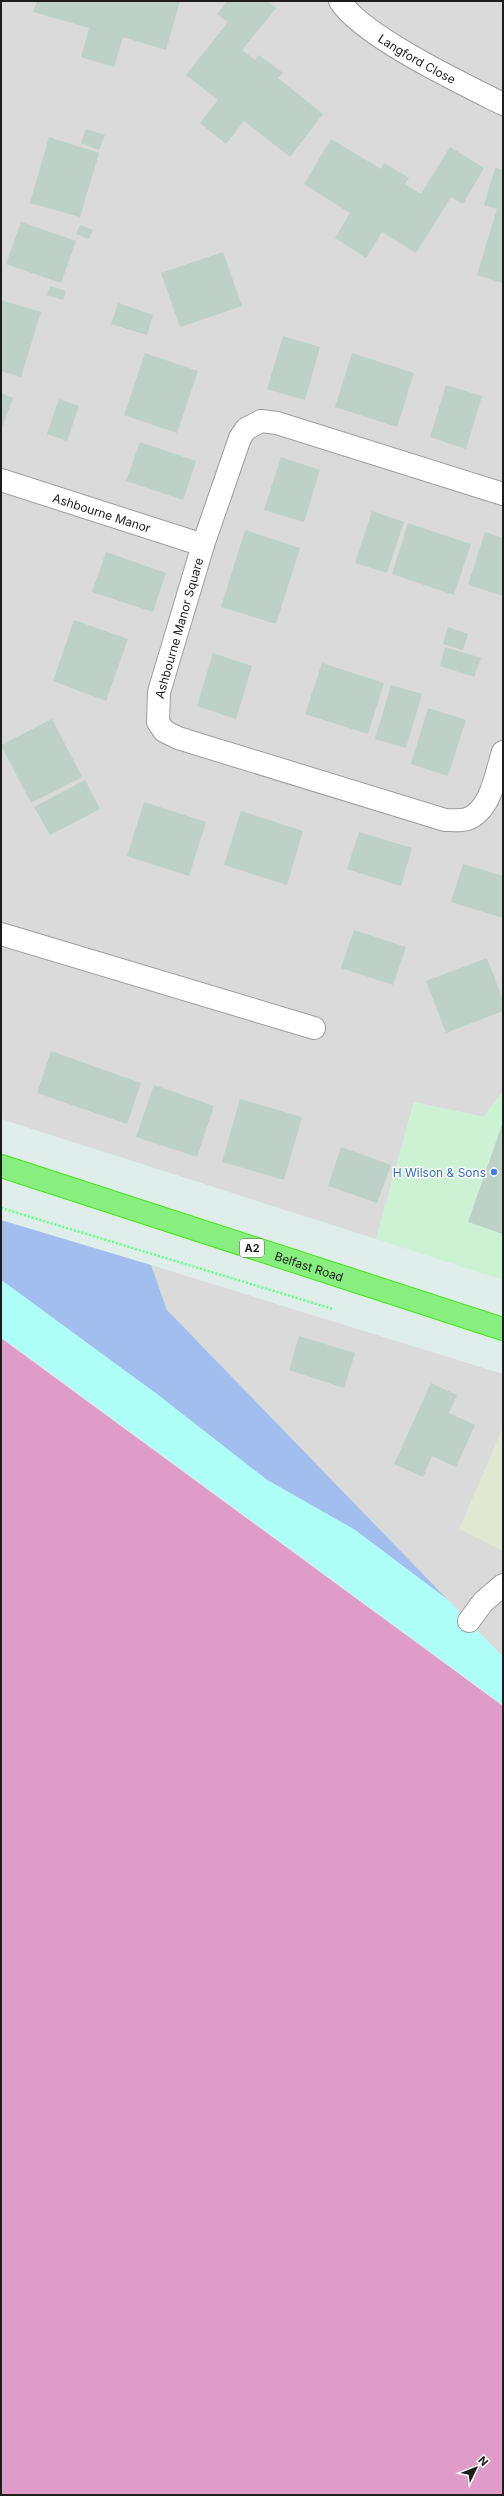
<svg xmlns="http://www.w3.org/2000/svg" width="504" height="2496" viewBox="0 0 504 2496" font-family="Inter,sans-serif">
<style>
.residential{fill:#d9dad9}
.commercial{fill:#cdf1d3}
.industrial{fill:#e1e8d1}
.grass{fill:#a1beee}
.sand{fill:#adfff8}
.water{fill:#e09cc9}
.building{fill:#bdd1c8}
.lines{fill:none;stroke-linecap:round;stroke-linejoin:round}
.minor-casing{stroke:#9d9d9d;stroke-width:24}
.highway-casing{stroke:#45e515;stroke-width:24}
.path{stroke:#60ff83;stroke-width:2.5;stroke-dasharray:2 2;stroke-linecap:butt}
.minor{stroke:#fff;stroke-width:22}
.highway{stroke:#88ee80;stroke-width:22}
.shop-dot{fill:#3f7fe0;stroke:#fff;stroke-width:1.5}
.labels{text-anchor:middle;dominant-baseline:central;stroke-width:3;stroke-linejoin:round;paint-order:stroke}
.shield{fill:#fff;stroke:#606060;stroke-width:1}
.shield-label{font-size:11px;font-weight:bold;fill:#1c1c1c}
.street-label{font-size:12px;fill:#1c1c1c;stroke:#fff}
.shop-label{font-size:12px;fill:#366cbe;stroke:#fff;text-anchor:end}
</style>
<rect width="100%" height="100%" fill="#e0eeeb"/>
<g class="residential">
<path d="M1,1H503V1091L483,1117L414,1102L376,1239L1,1119Z"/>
<path d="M151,1265L503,1374V1657L167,1310Z"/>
</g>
<path class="commercial" d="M503,1092V1280L376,1239L414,1102L483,1117Z"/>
<path class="industrial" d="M503,1427V1551L459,1529Z"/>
<path class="grass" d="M1,1220L151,1265L167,1310L448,1600L355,1530L267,1480L158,1395L1,1280Z"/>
<path class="sand" d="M1,1280L158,1395L267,1480L355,1530L448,1600L503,1657V1705L14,1346L1,1339Z"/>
<path class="water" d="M1,1338L503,1706V2495H1Z"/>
<g class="building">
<path d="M37,1H180L166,50L123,37L114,67L81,57L89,28L33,12Z"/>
<path d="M227,1H267L276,8L242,50L255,60L259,55L283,73L278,78L323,114L290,157L244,121L226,144L200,123L218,100L186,75L228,22L217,14Z"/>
<path d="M86,129L105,135L99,150L81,143Z"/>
<path d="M49,137L99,153L80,217L30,203Z"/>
<path d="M331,139L381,169L384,163L409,178L405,184L421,194L450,147L484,168L463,204L451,197L416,253L382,232L366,258L335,238L350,213L304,184Z"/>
<path d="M495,168L503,170V283L477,275L497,209L484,205Z"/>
<path d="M21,222L76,241L61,283L6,264Z"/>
<path d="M80,225L93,230L89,239L76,234Z"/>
<path d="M223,252L242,306L180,327L161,273Z"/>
<path d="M50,286L66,291L63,300L47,295Z"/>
<path d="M1,300L41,312L21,377L1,371Z"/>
<path d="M118,303L153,315L147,335L111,324Z"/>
<path d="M283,336L320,347L305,400L267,389Z"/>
<path d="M145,353L198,371L177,433L124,415Z"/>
<path d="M352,353L414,373L397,427L335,407Z"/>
<path d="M446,385L482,396L466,449L430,437Z"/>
<path d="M1,393L13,398L1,430Z"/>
<path d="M59,399L79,406L67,441L47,434Z"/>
<path d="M140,442L196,461L183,500L126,481Z"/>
<path d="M281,457L320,470L304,522L264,510Z"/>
<path d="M372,511L404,522L387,573L355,563Z"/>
<path d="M408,523L471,544L454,595L392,574Z"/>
<path d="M245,530L300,548L276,624L221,607Z"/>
<path d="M485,532L503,538V596L468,585Z"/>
<path d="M106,552L166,573L153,612L92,592Z"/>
<path d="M74,620L128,639L106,701L53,681Z"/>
<path d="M448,627L468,634L463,650L443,644Z"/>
<path d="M445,647L481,658L474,677L440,666Z"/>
<path d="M213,653L252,666L236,719L197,706Z"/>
<path d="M322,663L384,683L368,734L305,714Z"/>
<path d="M391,685L422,694L406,748L375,739Z"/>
<path d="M428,708L466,720L448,776L411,764Z"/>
<path d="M52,719L82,777L31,803L1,745Z"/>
<path d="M85,780L100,809L50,835L34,807Z"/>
<path d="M144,802L206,822L189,876L127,856Z"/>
<path d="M241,811L303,831L287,885L224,865Z"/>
<path d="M359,832L412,848L401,886L347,869Z"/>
<path d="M463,864L503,876V918L451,902Z"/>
<path d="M354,930L406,947L393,985L341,968Z"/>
<path d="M487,958L503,1000V1011L446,1033L426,981Z"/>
<path d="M51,1051L141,1083L127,1124L37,1093Z"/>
<path d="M154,1085L214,1106L197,1157L136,1137Z"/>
<path d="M240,1099L302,1117L284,1180L222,1162Z"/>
<path d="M503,1122V1234L468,1222Z"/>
<path d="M341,1147L391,1165L377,1203L328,1186Z"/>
<path d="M299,1336L355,1353L344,1388L289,1370Z"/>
<path d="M431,1383L457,1395L449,1413L475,1425L456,1467L432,1456L423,1477L394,1464Z"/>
</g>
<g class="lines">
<defs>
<g id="minor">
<path id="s1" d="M340,1C362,36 463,84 503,104"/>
<path id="s2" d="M1,480L203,545"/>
<path d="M503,494L277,423L261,421L246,429L240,438L203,545L159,692L158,722L164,731L178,738L445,820C452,820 461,821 467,819C491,811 496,773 503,752"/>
<path d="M1,934L314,1028"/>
<path d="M469,1621L483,1602L503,1585"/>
</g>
<g id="highway">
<path id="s3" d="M1,1166L503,1329"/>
</g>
</defs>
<use href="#minor" class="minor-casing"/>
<use href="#highway" class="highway-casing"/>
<path class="path" d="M1,1208L333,1309"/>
<use href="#minor" class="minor"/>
<use href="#highway" class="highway"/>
</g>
<circle class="shop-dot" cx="494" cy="1172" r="4"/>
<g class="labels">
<rect class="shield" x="240" y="1239" width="24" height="18" rx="3"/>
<g class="shield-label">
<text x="252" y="1248">A2</text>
</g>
<g class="street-label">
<text stroke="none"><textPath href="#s1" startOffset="97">Langford Close</textPath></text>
<text stroke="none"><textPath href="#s2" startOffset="106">Ashbourne Manor</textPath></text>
<text transform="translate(179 628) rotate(-74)">Ashbourne Manor Square</text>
<text stroke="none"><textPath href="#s3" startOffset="324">Belfast Road</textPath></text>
</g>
<g class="shop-label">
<text x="486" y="1172">H Wilson &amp; Sons</text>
</g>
</g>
<rect width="504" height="2496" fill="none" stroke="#1c1c1c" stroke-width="4"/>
<g transform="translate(476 2468) rotate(47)" stroke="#ffffff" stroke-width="3" paint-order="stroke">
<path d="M0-3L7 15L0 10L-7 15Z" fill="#1c1c1c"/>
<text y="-6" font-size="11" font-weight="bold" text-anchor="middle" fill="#1c1c1c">N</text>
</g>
</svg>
